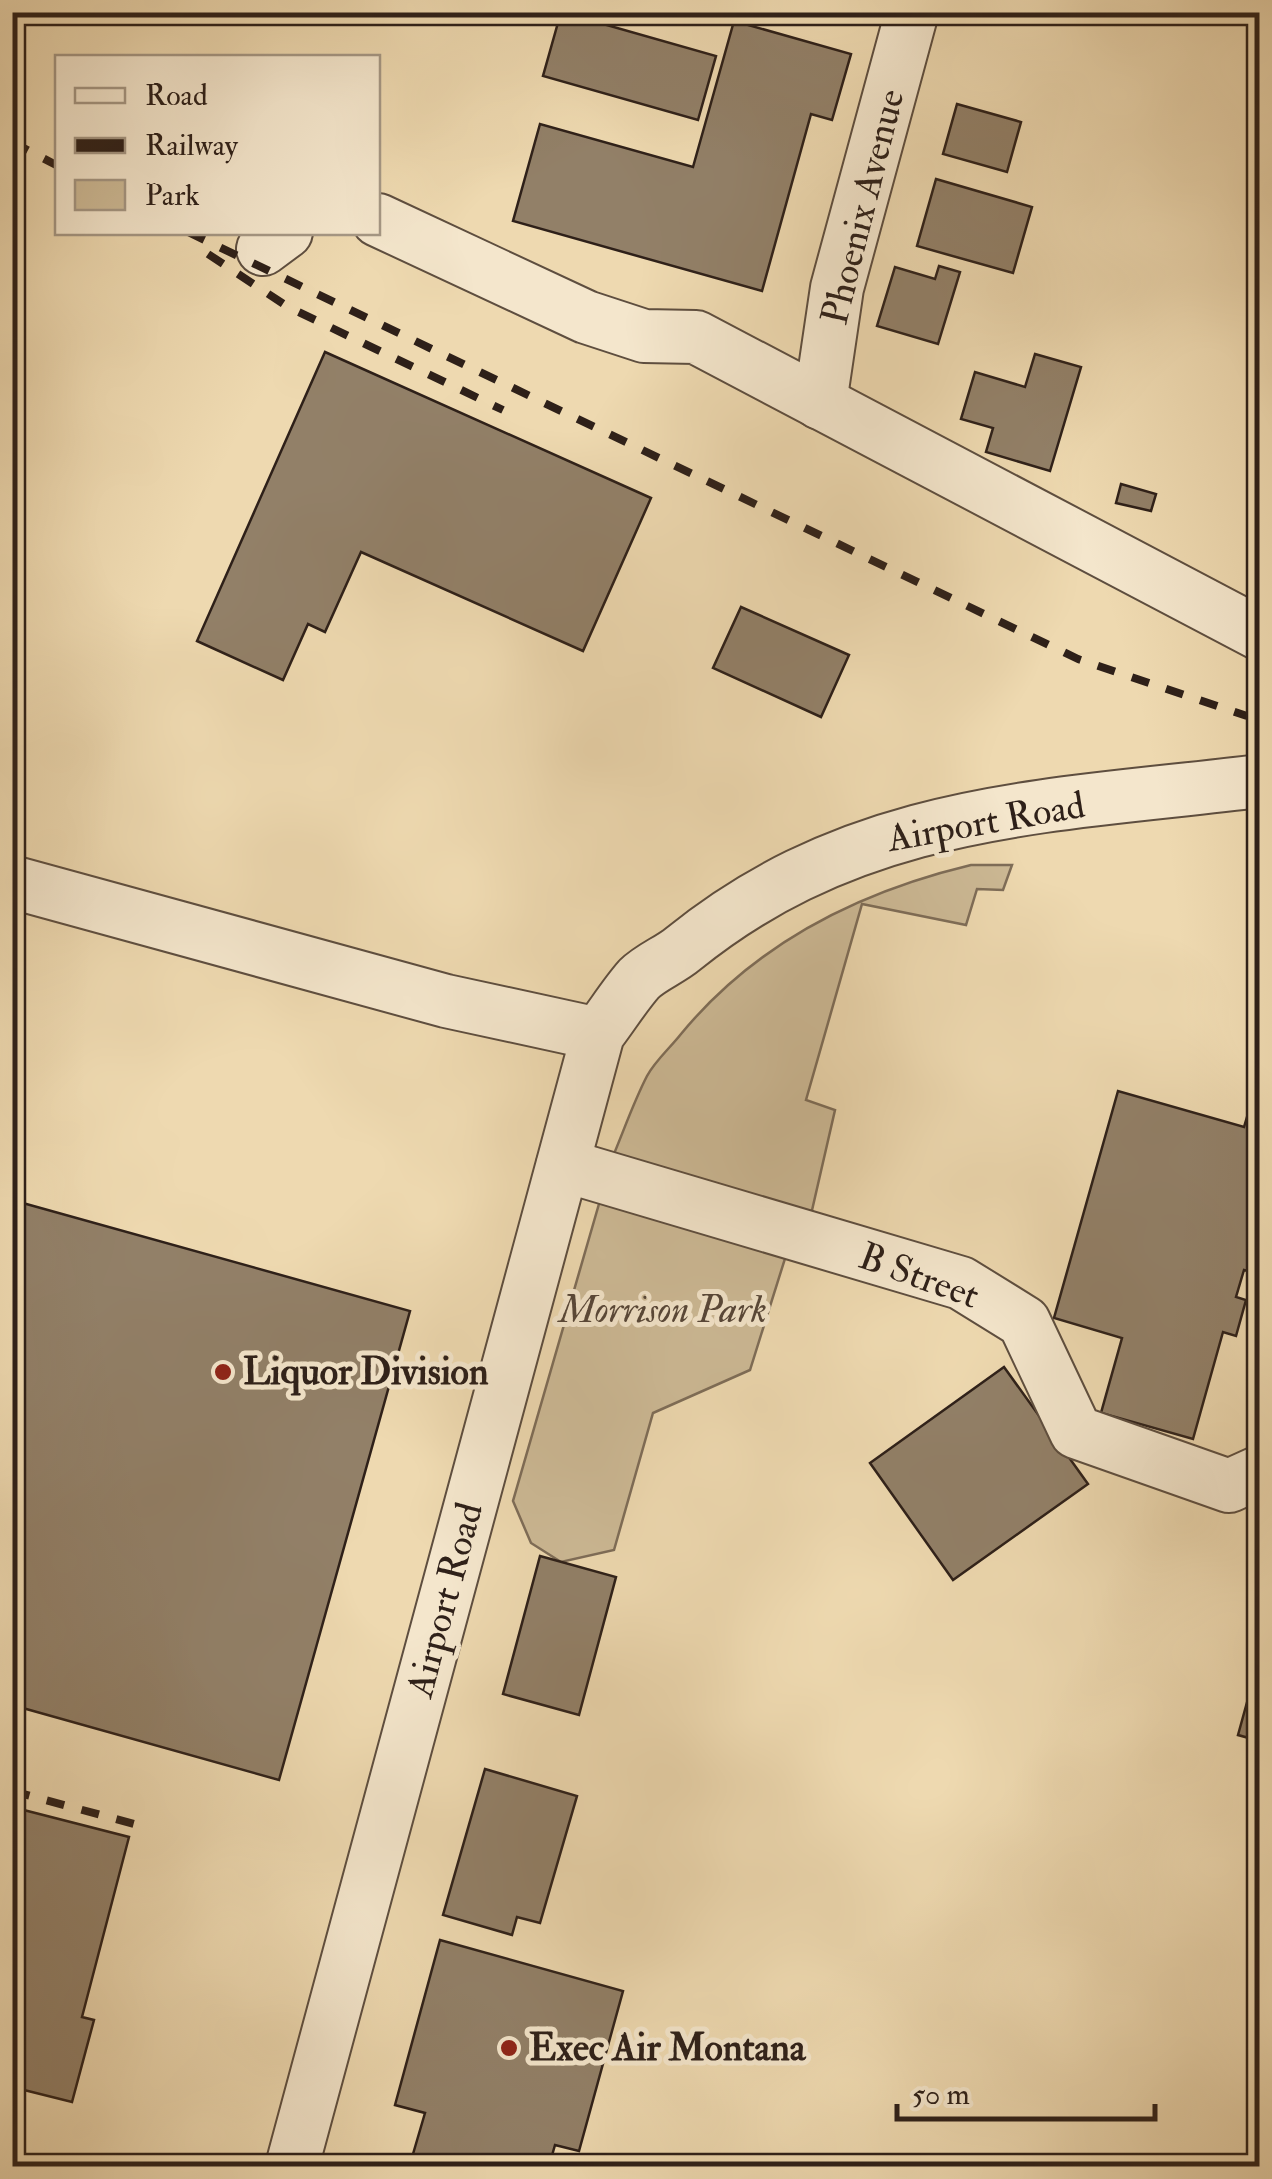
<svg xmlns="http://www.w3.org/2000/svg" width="1272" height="2179" viewBox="0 0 1272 2179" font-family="'IM FELL Double Pica',serif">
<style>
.green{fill:#cdba96;stroke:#7e6d58;stroke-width:2.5}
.building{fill:#928068;stroke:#2e2019;stroke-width:2.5}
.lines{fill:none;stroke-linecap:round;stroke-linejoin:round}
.minor-casing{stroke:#5e4e3f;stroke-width:56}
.minor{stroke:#f4e6cc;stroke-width:52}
.rail{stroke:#2e2019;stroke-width:8;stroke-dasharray:18 18;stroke-linecap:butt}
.poi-dot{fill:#8f2418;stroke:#f4e6cc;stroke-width:4}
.labels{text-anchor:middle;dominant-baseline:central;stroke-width:10;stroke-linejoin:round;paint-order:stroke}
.street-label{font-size:38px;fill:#2e2019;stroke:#f4e6cc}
.park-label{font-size:38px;font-style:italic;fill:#564638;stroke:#f4e6cc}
.poi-label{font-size:38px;font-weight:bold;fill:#2e2019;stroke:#f4e6cc;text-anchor:start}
</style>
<rect width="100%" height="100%" fill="#eed9b0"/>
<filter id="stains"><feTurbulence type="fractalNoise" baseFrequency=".002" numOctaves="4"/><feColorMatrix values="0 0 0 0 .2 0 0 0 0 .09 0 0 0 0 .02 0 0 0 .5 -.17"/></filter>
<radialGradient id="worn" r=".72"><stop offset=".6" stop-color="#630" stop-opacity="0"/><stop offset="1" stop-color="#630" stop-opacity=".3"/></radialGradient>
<g class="green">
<path d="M971,865H1012L1003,890L977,889L966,925L862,904L806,1100L835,1110L810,1219L611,1161C623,1133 633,1103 647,1076C655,1061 670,1048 681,1034C756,943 858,892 971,865Z"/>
<path d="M601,1197L788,1249L750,1370L653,1413L614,1550L561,1562L531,1543L513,1501Z"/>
</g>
<g class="building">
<path d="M561,12L716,56L698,120L543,76Z"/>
<path d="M734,21L851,54L832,120L811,114L762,291L513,221L540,124L693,167Z"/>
<path d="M957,104L1021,122L1007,172L943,154Z"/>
<path d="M936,179L1032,207L1013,273L917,246Z"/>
<path d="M939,266L960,272L938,344L877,326L895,267L935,279Z"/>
<path d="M325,352L651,498L583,651L361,552L325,632L308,624L283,680L197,641Z"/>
<path d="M1035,354L1081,367L1050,471L986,452L993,428L961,419L975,372L1025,387Z"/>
<path d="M1121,484L1156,494L1151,511L1116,503Z"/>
<path d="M741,607L849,655L821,717L713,668Z"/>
<path d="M1260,1073V1274L1244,1270L1236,1297L1246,1300L1236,1336L1223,1332L1193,1439L1101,1413L1122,1338L1054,1318L1118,1091L1244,1127Z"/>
<path d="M12,1200L410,1311L279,1780L12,1705Z"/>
<path d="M1004,1367L1088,1484L953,1580L870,1463Z"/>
<path d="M540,1556L616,1577L579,1715L503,1694Z"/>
<path d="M1260,1655V1741L1238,1735Z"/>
<path d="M485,1769L577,1796L540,1923L517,1917L512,1935L443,1915Z"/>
<path d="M12,1807L129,1837L82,2017L94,2020L72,2102L12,2087Z"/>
<path d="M440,1940L623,1991L579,2151L555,2145L549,2166H458L413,2154L425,2113L395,2105Z"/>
</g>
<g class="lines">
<defs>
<g id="minor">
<path d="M378,220L586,317L644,336L696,337L1260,634"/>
<path d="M263,249L286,232"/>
<path d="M820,403L837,288L912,12"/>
<path d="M12,882L446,1001L598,1034"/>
<path d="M563,1165L961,1283L1024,1322L1076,1432L1229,1486L1260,1472"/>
<path d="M292,2166L598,1034C612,1016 624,996 639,979C651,967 670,960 683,949C858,807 1047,807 1260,781"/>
</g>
</defs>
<use href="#minor" class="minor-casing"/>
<use href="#minor" class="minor"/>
<g class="rail">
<path d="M12,142L58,166"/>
<path d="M188,232L1078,659L1247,716"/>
<path d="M208,254L288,307L503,410"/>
<path d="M12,1791L138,1825"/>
</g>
</g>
<g class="poi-dot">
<circle cx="223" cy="1372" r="10"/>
<circle cx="509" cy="2048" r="10"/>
</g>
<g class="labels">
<g class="street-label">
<text transform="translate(863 207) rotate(-76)">Phoenix Avenue</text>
<text transform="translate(986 822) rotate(-10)">Airport Road</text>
<text transform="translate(919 1276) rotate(20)">B Street</text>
<text transform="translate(445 1600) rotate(-75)">Airport Road</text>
</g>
<g class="park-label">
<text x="663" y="1310">Morrison Park</text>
</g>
<g class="poi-label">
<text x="243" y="1372">Liquor Division</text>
<text x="529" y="2048">Exec Air Montana</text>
</g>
</g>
<rect width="1272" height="2179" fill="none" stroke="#eed9b0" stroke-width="50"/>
<rect x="15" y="15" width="1242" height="2149" fill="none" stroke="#2e2019" stroke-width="5"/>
<rect x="25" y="25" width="1222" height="2129" fill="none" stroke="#2e2019" stroke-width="2.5"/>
<rect x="55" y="55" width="325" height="180" fill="#f4e6cc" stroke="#a59784" stroke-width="2.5"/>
<rect x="75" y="88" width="50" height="15" fill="#f4e6cc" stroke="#a59784" stroke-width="2.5"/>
<text x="145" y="105" font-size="30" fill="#2e2019">Road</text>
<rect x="75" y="138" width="50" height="15" fill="#2e2019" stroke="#a59784" stroke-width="2.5"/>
<text x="145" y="155" font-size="30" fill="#2e2019">Railway</text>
<rect x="75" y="180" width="50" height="30" fill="#cdba96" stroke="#a59784" stroke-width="2.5"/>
<text x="145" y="205" font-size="30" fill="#2e2019">Park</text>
<path d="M897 2104v15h258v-15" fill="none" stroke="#2e2019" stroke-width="5"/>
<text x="912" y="2104" font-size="30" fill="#2e2019" stroke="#f4e6cc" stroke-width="8" paint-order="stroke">50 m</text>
<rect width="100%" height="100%" filter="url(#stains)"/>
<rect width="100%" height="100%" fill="url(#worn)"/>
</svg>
